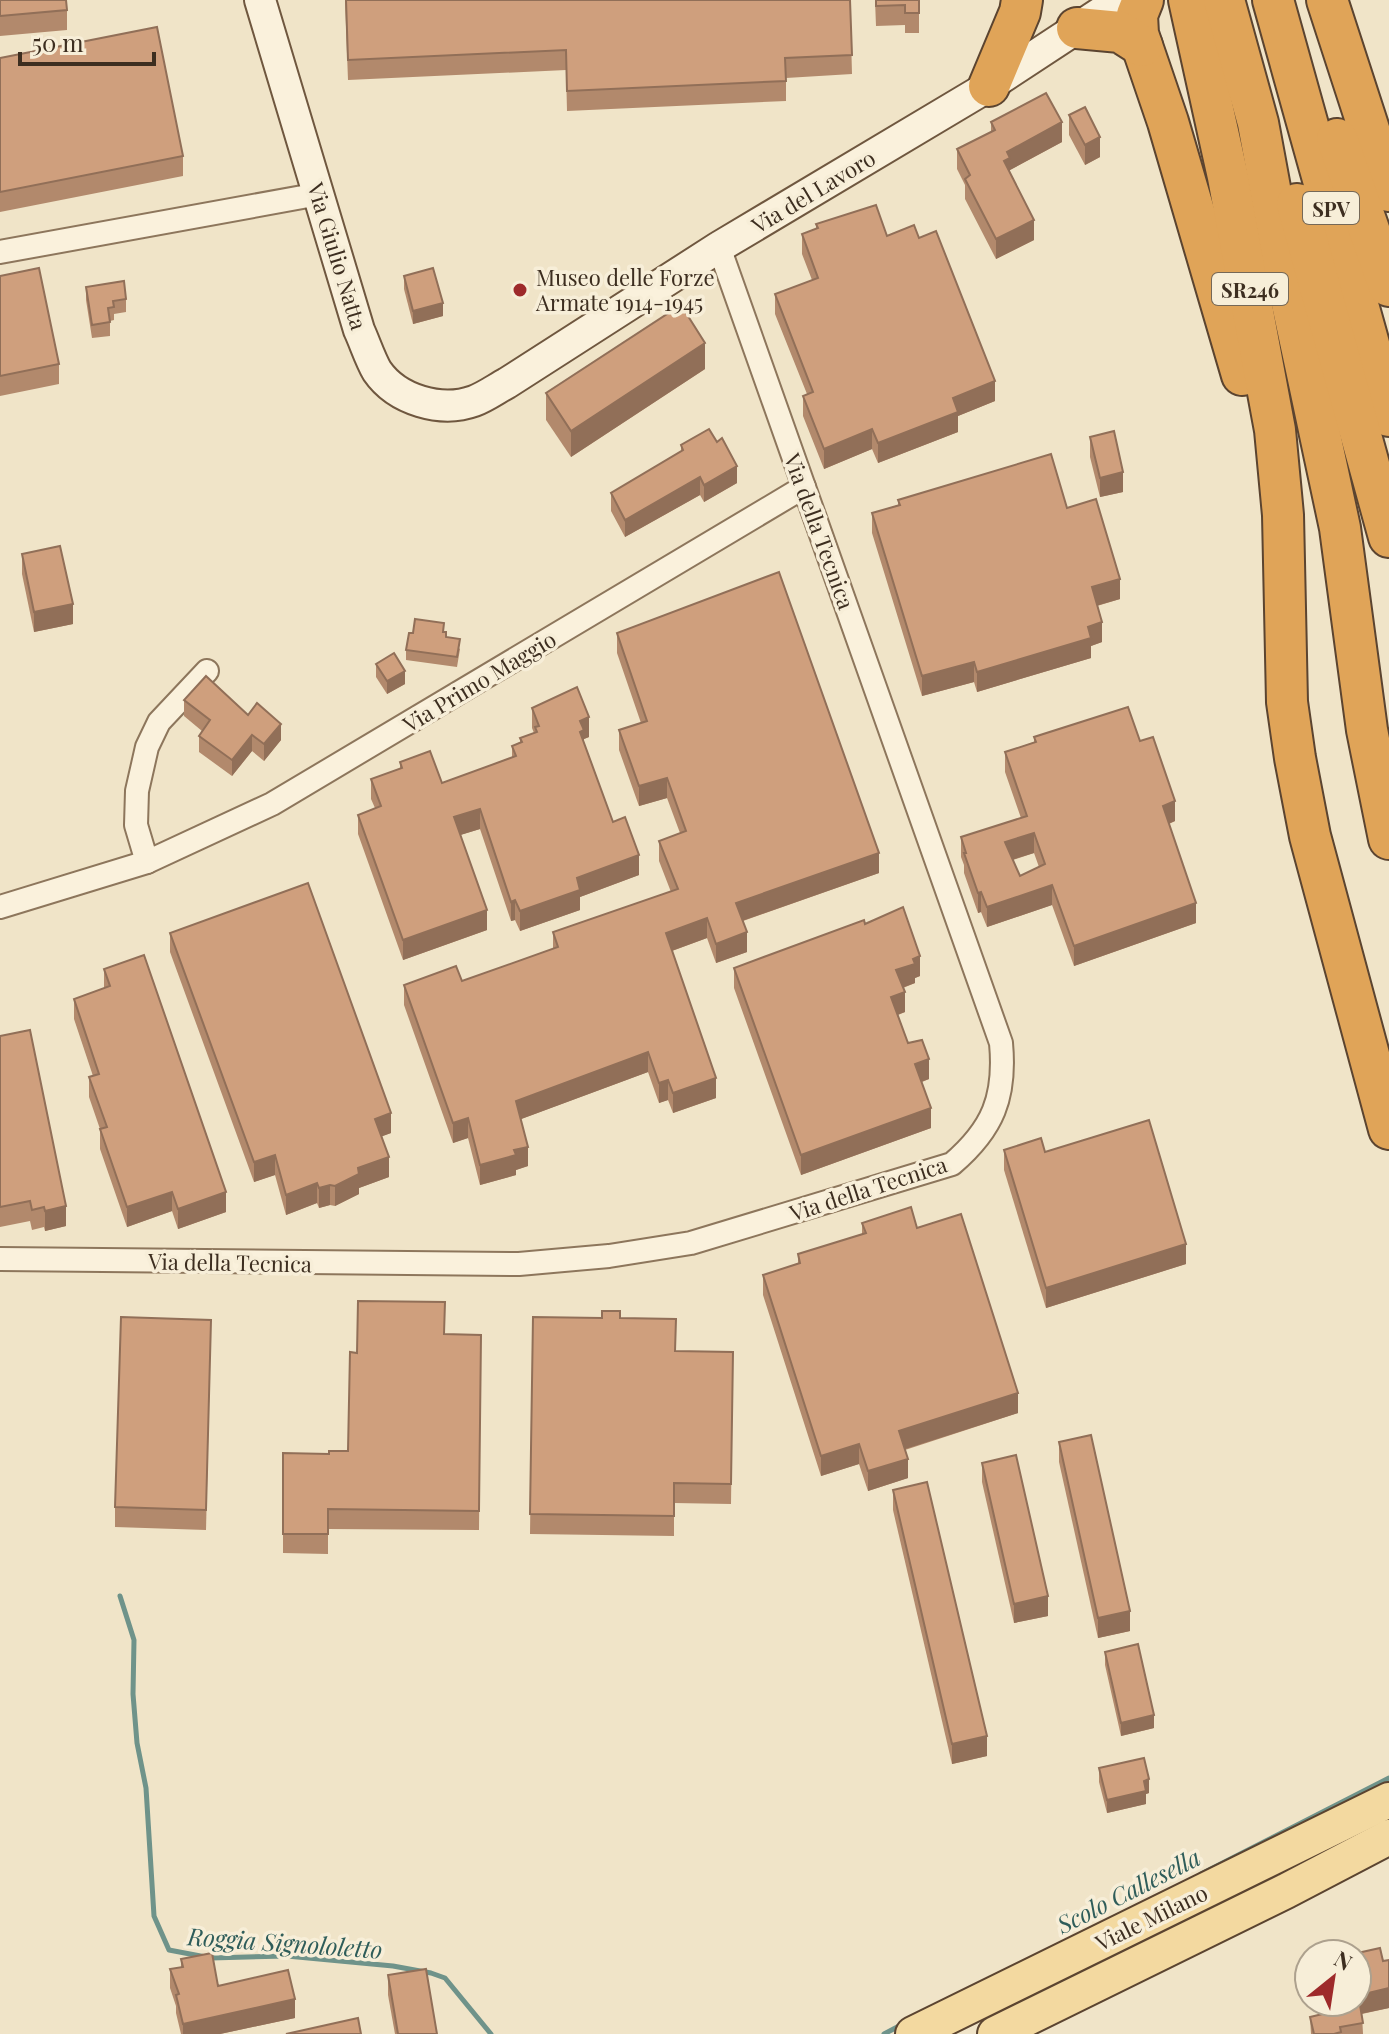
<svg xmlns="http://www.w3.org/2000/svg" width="1389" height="2034" viewBox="0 0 1389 2034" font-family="'Playfair Display',serif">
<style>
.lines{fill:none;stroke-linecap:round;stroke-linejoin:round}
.stream{stroke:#6f938a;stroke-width:5}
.street-casing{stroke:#8d765c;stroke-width:26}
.secondary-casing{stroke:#6f573f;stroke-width:34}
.primary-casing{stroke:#5b4430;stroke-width:38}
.highway-casing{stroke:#5b4430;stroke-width:44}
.street{stroke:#faf1dc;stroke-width:22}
.secondary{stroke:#faf1dc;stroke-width:30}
.primary{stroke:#f3d9a0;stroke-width:34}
.highway{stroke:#e0a458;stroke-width:40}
.wall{fill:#b2896c;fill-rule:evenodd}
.shaded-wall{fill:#916f58}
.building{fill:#cf9f7d;stroke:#916f58;stroke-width:2;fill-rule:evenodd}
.poi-dot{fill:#9e2a2b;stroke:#f7eed8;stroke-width:3}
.labels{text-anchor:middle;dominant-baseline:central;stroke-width:7;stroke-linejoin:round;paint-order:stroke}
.shield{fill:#f7eed8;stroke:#756857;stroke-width:2}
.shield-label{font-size:20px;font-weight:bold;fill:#3d2e20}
.street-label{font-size:22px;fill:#3d2e20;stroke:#f7eed8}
.poi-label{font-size:22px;fill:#3d2e20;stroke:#f7eed8;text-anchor:start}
.water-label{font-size:24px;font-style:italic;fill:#2f5d5a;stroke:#f7eed8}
</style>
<rect width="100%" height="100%" fill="#f0e4c8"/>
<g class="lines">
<g class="stream">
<path d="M120,1596L134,1640L133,1694L137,1743L146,1788L154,1916L169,1950L211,1958L287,1956L393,1966L431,1973L445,1978L491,2034"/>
<path d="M1201,1874L1389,1778"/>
<path d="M884,2034L903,2024"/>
</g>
<defs>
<g id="street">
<path d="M0,252L319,194"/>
<path d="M147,862L136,825L137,791L147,747L159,722L207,671"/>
<path d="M0,907L147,862L272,804L804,487"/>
<path d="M0,1259L519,1264L609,1256L691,1243L952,1164C993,1129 1006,1097 1001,1043L719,247"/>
</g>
<path id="secondary" d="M260,0L359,330C365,343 370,359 377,371C397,400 441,413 474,401C485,397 496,389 507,383L719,247L989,86L1120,0"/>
<g id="primary">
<path d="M913,2034L1389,1800"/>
<path d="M995,2034L1286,1891L1389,1837"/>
</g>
<g id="highway">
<path d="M1143,0L1137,15L1138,34L1168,122L1242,375"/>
<path d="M1189,0L1228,177L1275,430L1283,515L1287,702L1295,758L1310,836L1389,1129"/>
<path d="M1224,0L1258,123L1287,280L1340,528L1367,730L1389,839"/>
<path d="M1273,0L1389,416"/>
<path d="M1327,0L1389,191"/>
<path d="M1077,28L1120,32L1142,46"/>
<path d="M989,86L1020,12L1022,0"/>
<path d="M1337,139L1389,286"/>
<path d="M1297,204L1389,537"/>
</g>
</defs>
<use href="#street" class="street-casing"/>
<use href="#secondary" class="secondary-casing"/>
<use href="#primary" class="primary-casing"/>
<use href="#highway" class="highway-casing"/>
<use href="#street" class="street"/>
<use href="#secondary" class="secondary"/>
<use href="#primary" class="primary"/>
<use href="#highway" class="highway"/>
</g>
<g class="wall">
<path d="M0,0L67,10V30L0,36Z"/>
<path d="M345,0H850L852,74L786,78V101L567,111L566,70L348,80Z"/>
<path d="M875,0H919V33H905V25L876,26Z"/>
<path d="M0,58L183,156V176L0,212Z"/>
<path d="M1069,115L1100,157L1085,165L1069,135Z"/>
<path d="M991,122L1062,142L1010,170V174L1034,240L996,259L965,199V185L957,169V149L991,132Z"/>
<path d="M816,224L887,236L919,238L995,401L958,416V432L878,463L872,449L824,469L803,416V396L807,394L775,314V294L812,280L802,254V234L816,229Z"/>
<path d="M0,276L59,364V384L0,396Z"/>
<path d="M404,276L443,316L413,324L404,289Z"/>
<path d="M86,287L126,299V312L114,314V320L110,321V336L92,338L86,300Z"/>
<path d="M705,369L571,457L546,420V393Z"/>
<path d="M1090,437L1123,492L1100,497L1090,457Z"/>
<path d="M681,445L737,483L704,502L700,495L625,537L611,511V493L681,451Z"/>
<path d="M898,500L1067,508L1120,599L1097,606L1102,642L1091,646V658L977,692L974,682L922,696L872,533V513L898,505Z"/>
<path d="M22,554L73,624L34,632L22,574Z"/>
<path d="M444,632L446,637L460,649L457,667L406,660V650Z"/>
<path d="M617,633L879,873L743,921L747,952L716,963L707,938L672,951L716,1098L673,1113L668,1100L659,1103L648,1072L521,1119L528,1166L516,1170V1175L480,1185L468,1138L453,1143L404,1005V985L462,981L553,949V932L671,892L659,861V841L680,833L667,798L639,806L619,750V730L641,723L617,653Z"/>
<path d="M376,664L405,684L387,694L376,677Z"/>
<path d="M184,700L248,715L281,740L264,761L252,751L232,776L199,752V736L202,731L184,716Z"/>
<path d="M532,708L589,737L584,739V742L613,822L639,875L580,897V910L520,931L515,920L511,921L480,829L460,835L487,930L403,960L358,834V815L375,808L371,799V779L400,769V762L442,783L512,757V746L520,742V738L534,733L532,728Z"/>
<path d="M1034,737L1140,741L1175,821L1169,824L1196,923L1074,966L1052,905L987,927L981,912L978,913L964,873V865L961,857V837L1021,818L1005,772V752L1034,742ZM1034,853L1039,867L1020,876L1013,860Z"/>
<path d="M865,924L920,976L915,978V983L903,988L905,1012L898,1015L908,1043L929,1079L922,1082L931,1128L801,1175L734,988V968Z"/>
<path d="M170,933L391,1133L382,1136L389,1177L359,1188V1194L335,1206L330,1205L319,1208L317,1203L286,1215L275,1175L254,1182L170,952Z"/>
<path d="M104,969L226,1212L178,1229L172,1211L127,1227L100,1149V1129L89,1097V1077L93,1076L74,1019V999L104,988Z"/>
<path d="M0,1036L66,1226L45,1231L44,1227L32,1230L30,1221L0,1227Z"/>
<path d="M1004,1150L1045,1152L1186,1264L1046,1308L1004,1170Z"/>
<path d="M862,1223L917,1228L1018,1413L905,1450L908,1478L868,1491L859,1464L821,1476L763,1295V1275L798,1264V1254L862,1234Z"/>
<path d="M533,1317L620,1318L676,1351L733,1352L731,1504L674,1503V1536L530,1534Z"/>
<path d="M211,1320L206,1530L115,1527V1507Z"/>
<path d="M445,1334L481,1335L479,1530L328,1529V1554L283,1553V1453L329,1454L348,1451L357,1353Z"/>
<path d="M1059,1442L1130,1631L1098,1638L1059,1462Z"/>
<path d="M982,1463L1048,1616L1014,1623L982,1482Z"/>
<path d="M893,1490L987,1756L952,1764L893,1510Z"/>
<path d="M1105,1652L1154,1728L1121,1736L1105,1665Z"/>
<path d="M1099,1768L1149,1793L1146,1794V1804L1107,1813L1099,1782Z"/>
<path d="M1357,1954L1383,1961L1389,1960V2008L1362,2014L1363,2034H1311L1310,2017L1358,2005Z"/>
<path d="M181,1959L218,1986L295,2018L220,2034H181L176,2013V2006L170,1988V1969L181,1967Z"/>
<path d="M388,1975L437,2034H395L388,1995Z"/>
</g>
<g class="shaded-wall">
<path d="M1062,122V142L1010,170V178L1004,161L1007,152Z"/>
<path d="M1100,137V157L1085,165V145Z"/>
<path d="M1034,220V240L996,259V239Z"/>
<path d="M443,303V316L413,324V311Z"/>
<path d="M705,343V369L571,457V431Z"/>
<path d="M995,381V401L958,416V432L878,463V443L953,398Z"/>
<path d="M872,429V449L824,469V449Z"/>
<path d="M737,466V483L704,502V485Z"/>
<path d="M1123,472V492L1100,497V478Z"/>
<path d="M700,477V495L625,537V520Z"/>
<path d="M1120,579V599L1092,607V587Z"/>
<path d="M73,604V624L34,632V612Z"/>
<path d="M1102,622V642L1091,646V658L977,692V672L1088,627Z"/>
<path d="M974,662V682L922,696V676Z"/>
<path d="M405,671V684L387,694V681Z"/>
<path d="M589,717V737L584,739V750L580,751V721Z"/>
<path d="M281,724V740L264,761V744Z"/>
<path d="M252,735V751L232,776V760Z"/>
<path d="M667,778V798L639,806V786Z"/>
<path d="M1175,801V821L1163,826V806Z"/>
<path d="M480,809V829L454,837V817Z"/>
<path d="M1034,833V853L1005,862V842Z"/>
<path d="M879,853V873L736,923V903Z"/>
<path d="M639,855V875L580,897V910L520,931V911L577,878Z"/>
<path d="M1052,885V905L987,927V907Z"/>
<path d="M981,892V912L978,913V893Z"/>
<path d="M515,900V920L511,921V902Z"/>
<path d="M1196,903V923L1074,966V946Z"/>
<path d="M487,910V930L403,960V940Z"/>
<path d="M707,918V938L666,953V933Z"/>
<path d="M747,932V952L716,963V944Z"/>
<path d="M920,956V976L915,978V983L896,990V970L913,959Z"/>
<path d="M905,992V1012L891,1017V997Z"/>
<path d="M648,1052V1072L516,1121V1101Z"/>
<path d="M929,1059V1079L915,1084V1064Z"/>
<path d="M716,1078V1098L673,1113V1093Z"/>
<path d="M668,1080V1100L659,1103V1083Z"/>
<path d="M931,1108V1128L801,1175V1155Z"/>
<path d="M391,1113V1133L375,1139V1119Z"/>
<path d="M468,1118V1138L453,1143V1123Z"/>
<path d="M528,1147V1166L516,1170V1175L480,1185V1165L514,1150Z"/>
<path d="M275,1155V1175L254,1182V1162Z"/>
<path d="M389,1157V1177L359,1188V1194L335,1206V1186L358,1168Z"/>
<path d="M317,1183V1203L286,1215V1195Z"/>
<path d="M330,1185V1205L319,1208V1188Z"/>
<path d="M172,1192V1211L127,1227V1207Z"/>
<path d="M226,1192V1212L178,1229V1209Z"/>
<path d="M66,1206V1226L45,1231V1211Z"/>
<path d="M1186,1244V1264L1046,1308V1288Z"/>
<path d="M1018,1393V1413L899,1451V1431Z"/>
<path d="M859,1444V1464L821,1476V1456Z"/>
<path d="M908,1459V1478L868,1491V1471Z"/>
<path d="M1048,1596V1616L1014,1623V1604Z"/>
<path d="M1130,1611V1631L1098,1638V1618Z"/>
<path d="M1154,1715V1728L1121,1736V1723Z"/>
<path d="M987,1736V1756L952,1764V1744Z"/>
<path d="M1149,1779V1793L1146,1794V1804L1107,1813V1800L1144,1781Z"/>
<path d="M1389,1988V2008L1360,2014V1995Z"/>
<path d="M295,1999V2018L220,2034H183V2024Z"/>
</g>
<g class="building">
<path d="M0,0H66L67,10L0,16Z"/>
<path d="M346,0H850L852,55L785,58L786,81L567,91L566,50L348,60Z"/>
<path d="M876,0H919V13H905V5L876,6Z"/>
<path d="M157,27L183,156L0,192V58Z"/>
<path d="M1046,93L1062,122L1007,152L1010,158L1004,161L1034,220L996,239L965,179L970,175L957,149L995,130L991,122Z"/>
<path d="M1085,107L1100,137L1085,145L1069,115Z"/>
<path d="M876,205L887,236L914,225L919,238L936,231L995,381L953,398L958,412L878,443L872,429L824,449L803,396L813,392L775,294L818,278L802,234L818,228L816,224Z"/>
<path d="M39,268L59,364L0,376V276Z"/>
<path d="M433,268L443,303L413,311L404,276Z"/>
<path d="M124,281L126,299L113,301L114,307L108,308L110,322L92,325L86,287Z"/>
<path d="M681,305L705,343L571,431L546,393Z"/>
<path d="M709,429L717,442L722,438L737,466L704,485L700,477L625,520L611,493L683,450L681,445Z"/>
<path d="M1114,431L1123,472L1100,478L1090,437Z"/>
<path d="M1051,454L1067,508L1096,499L1120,579L1092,587L1102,622L1088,627L1091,638L977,672L974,662L922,676L872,513L900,505L898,500Z"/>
<path d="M60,546L73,604L34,612L22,554Z"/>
<path d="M779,572L879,853L736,903L747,932L716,944L707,918L666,933L716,1078L673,1093L668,1080L659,1083L648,1052L516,1101L528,1147L514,1150L516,1155L480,1165L468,1118L453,1123L404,985L456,966L462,981L558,947L553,932L678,889L659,841L686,831L667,778L639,786L619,730L647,721L617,633Z"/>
<path d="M415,619L444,623L443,632H446V637L460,639L457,657L406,650L409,633H413Z"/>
<path d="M394,653L405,671L387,681L376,664Z"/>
<path d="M206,676L248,715L257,703L281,724L264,744L252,735L232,760L199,736L210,720L184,700Z"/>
<path d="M577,687L589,717L580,721L584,730L580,732L613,822L625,817L639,855L577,878L580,890L520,911L515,900L511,902L480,809L454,817L487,910L403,940L358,815L381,806L371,779L402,768L400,762L430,751L442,783L516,756L512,746L522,742L520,738L537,732L535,727L539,726L532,708Z"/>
<path d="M1128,707L1140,741L1153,737L1175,801L1163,806L1196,903L1074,946L1052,885L987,907L981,892L978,893L964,853H966L961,837L1027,816L1005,752L1036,742L1034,737ZM1034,833L1045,864L1020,876L1005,842Z"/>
<path d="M308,883L391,1113L375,1119L389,1157L358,1168L359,1174L335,1186L330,1185L319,1188L317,1183L286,1195L275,1155L254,1162L170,933Z"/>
<path d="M903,907L920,956L913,959L915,964L896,970L905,992L891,997L908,1043L922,1040L929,1059L915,1064L931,1108L801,1155L734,968L864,920L865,924Z"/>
<path d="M144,955L226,1192L178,1209L172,1192L127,1207L100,1129L107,1127L89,1077L99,1074L74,999L110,986L104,969Z"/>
<path d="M30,1030L66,1206L45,1211L44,1207L32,1210L30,1201L0,1207V1036Z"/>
<path d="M1149,1120L1186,1244L1046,1288L1004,1150L1041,1138L1045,1152Z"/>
<path d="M911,1207L917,1228L961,1214L1018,1393L899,1431L908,1459L868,1471L859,1444L821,1456L763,1275L800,1263L798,1254L866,1233L862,1223Z"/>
<path d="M358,1301L445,1302L444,1334L481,1335L479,1511L328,1509V1534H283V1453L329,1454V1451H348L350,1352L357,1353Z"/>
<path d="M602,1311H620V1318L676,1319L675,1351L733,1352L731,1484L674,1483V1516L530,1514L533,1317L602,1318Z"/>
<path d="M121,1317L211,1320L206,1510L115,1507Z"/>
<path d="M1091,1435L1130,1611L1098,1618L1059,1442Z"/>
<path d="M1016,1455L1048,1596L1014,1604L982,1463Z"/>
<path d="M927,1482L987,1736L952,1744L893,1490Z"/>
<path d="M1138,1644L1154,1715L1121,1723L1105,1652Z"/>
<path d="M1144,1758L1149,1779L1144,1781L1146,1791L1107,1800L1099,1768Z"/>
<path d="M1380,1948L1383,1961L1389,1960V1988L1360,1995L1357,1980V1954H1353Z"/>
<path d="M212,1953L218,1986L288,1970L295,1999L183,2024L176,1995L179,1994L170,1969L183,1967L181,1959Z"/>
<path d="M426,1969L437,2034H398L388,1975Z"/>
<path d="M1360,2005L1363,2023L1340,2027L1341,2032L1334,2034H1314L1310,2017Z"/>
<path d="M358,2018L361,2034H286Z"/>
</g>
<circle class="poi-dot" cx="520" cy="290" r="8"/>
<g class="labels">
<g class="shield">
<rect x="1303" y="192" width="56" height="32" rx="6"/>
<rect x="1212" y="273" width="76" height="32" rx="6"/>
</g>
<g class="shield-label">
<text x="1331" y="208">SPV</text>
<text x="1250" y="289">SR246</text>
</g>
<g class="street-label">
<text transform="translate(813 191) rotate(-31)">Via del Lavoro</text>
<text transform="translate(338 256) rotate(73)">Via Giulio Natta</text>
<text transform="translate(820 531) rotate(70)">Via della Tecnica</text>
<text transform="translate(479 681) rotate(-31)">Via Primo Maggio</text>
<text transform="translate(868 1188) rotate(-18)">Via della Tecnica</text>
<text transform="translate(230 1262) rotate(1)">Via della Tecnica</text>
<text transform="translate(1151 1917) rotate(-26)">Viale Milano</text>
</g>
<g class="poi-label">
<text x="536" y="277">Museo delle Forze<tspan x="536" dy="25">Armate 1914-1945</tspan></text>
</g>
<g class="water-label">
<text transform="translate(1128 1890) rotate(-27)">Scolo Callesella</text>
<text transform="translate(285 1942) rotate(4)">Roggia Signololetto</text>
</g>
</g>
<g transform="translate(1333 1978) rotate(30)"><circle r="38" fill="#f7eed8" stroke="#ada18e" stroke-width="2"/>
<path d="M0-6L14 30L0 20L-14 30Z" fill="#9e2a2b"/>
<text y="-12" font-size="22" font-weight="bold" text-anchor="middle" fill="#3d2e20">N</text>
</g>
<path d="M20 52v12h134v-12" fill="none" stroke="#3d2e20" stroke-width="4"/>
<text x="32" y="52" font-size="24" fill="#3d2e20" stroke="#f7eed8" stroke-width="6" paint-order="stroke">50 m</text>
</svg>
